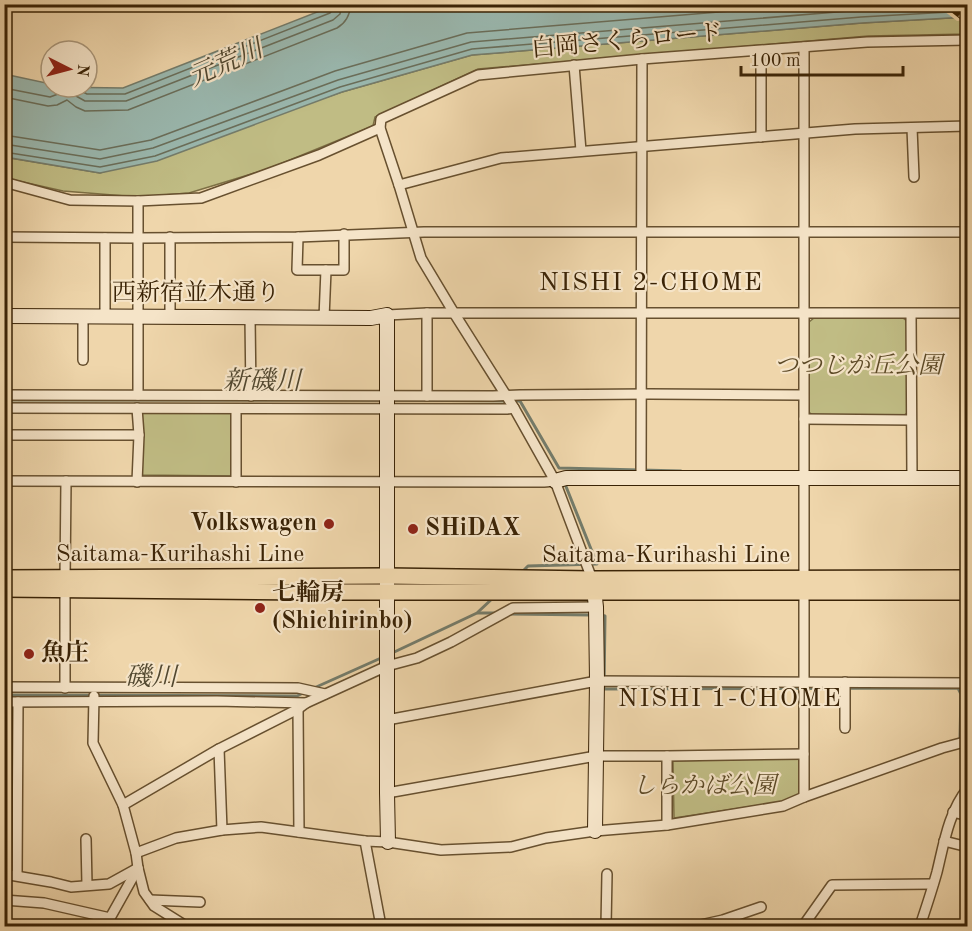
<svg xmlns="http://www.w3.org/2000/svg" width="972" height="931" viewBox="0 0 972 931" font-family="'Old Standard TT','Noto Serif JP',serif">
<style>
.green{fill:#c0bc84;stroke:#7d7045;stroke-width:1.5}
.water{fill:#9ab8af;stroke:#747c6b;stroke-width:1.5}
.pier{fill:#efd6ab}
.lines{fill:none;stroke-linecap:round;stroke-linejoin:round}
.shore{stroke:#6a6e5a;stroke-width:1.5}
.stream{stroke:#747c6b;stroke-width:3}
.street-casing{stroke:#67502f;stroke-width:12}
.secondary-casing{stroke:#3a2306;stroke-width:16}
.primary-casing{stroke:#3a2306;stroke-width:18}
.street{stroke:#f5e4c8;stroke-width:9}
.secondary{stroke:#f5e4c8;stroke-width:14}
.primary{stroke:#efd6ab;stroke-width:15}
.rail-casing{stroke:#3a2306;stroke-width:5}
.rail{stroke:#f5e4c8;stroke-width:3;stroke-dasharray:9;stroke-linecap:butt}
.poi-dot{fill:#8f2418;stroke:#f5e4c8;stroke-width:2}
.labels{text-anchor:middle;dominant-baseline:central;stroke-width:4.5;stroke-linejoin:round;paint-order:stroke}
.street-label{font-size:24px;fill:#3a2306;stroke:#f5e4c8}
.park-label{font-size:24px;font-style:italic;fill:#5c4926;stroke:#f5e4c8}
.poi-label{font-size:24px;font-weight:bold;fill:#3a2306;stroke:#f5e4c8;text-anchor:start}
.water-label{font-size:26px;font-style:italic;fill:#524830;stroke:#f5e4c8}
.neighbourhood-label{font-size:26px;letter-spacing:1.5px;fill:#3a2306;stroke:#f5e4c8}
</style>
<rect width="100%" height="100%" fill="#efd6ab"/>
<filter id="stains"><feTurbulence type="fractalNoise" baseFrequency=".00333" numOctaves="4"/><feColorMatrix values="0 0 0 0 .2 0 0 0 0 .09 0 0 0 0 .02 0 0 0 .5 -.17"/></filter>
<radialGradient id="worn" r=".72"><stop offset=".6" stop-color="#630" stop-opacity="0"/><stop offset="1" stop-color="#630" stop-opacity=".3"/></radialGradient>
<g class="green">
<path d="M967,17V34L868,36L478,69L375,117L373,126L268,169L189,193L138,197L63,191L5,178L4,157L100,173L342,92L472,55L862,23Z"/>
<path d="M814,318H903L908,322L907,413L903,416H813L809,412V322Z"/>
<path d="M142,409L233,410L232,476L141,475Z"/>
<path d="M799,758V795L781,802L674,818L673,761Z"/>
</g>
<path class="water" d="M335,5H967V17L862,23L472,55L342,92L157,161L100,173L5,157L4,74L51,84V87L123,88Z"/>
<path class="pier" d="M936,5H967L968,20L957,21Z"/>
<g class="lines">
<g class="shore">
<path d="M74,87L76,96L85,101H126L333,20L340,14L342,4"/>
<path d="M81,87L83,92L87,94H125L330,13L333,9L334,4"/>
<path d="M4,88L50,97L58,94L64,87"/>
<path d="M4,97L48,106L57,105L67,100L76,107L85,111L128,110L337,28C346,23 350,15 351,4"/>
<path d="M4,135L100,150L151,140L335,71L467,33L816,4"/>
<path d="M4,144L100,159L153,148L338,80L471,42L861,10L952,4"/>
<path d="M4,152L100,167L155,156L340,87L472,49L861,17L968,11"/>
</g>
<g class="stream">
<path d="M4,400H384"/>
<path d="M390,400L507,401"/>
<path d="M513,401H520L559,468L681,471"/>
<path d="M522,572L528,566L597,564L565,484"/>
<path d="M478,613H495"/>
<path d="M511,614L591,615"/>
<path d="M601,615L605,616L604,689L958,688L961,694L960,739L963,738"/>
<path d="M390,654L477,613L494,597"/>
<path d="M314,688L381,658"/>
<path d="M4,695L297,696L305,692"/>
</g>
<defs>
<g id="street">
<path d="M804,47V797"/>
<path d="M761,51V137"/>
<path d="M574,65L581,151"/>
<path d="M912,128L914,177"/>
<path d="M4,182L70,200L138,201L201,198L319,155L380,128"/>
<path d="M399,185L501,158L855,129L968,126"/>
<path d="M4,237L139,238L298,237L424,232H968"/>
<path d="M170,237V316"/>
<path d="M298,237L297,270H344V234"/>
<path d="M105,238V316"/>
<path d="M911,314L912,478"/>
<path d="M387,315L427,313H968"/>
<path d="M250,317L251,396"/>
<path d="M324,318L326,270"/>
<path d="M83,360V316"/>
<path d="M4,395L493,396L520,395L650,394L803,395"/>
<path d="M138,395V201"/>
<path d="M427,396V313"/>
<path d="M4,408L507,409L514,408"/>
<path d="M236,409V482"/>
<path d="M804,419L911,420"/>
<path d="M4,435H139"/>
<path d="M641,478L642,59"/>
<path d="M4,481L544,482L555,481"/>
<path d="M137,482L139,435L137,408"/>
<path d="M65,579L66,481"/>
<path d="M592,579L555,481L514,408L454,313L421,258L399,185L380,128L381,119L478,75L642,59L867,42L968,40"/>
<path d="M65,589V688"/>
<path d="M4,687L298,688L325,694"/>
<path d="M94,696L93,743L123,805L136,853L138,868L144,892L154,906L186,926"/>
<path d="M4,702L217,701L306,703"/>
<path d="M298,709L299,832"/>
<path d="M387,720L597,681L968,683"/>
<path d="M845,728V682"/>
<path d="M219,749L222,830"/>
<path d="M387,793L596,756H667"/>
<path d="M123,805L219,749L298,709L306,703L387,666L417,658L451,642L513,608L596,607"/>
<path d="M953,812L968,816"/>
<path d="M667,825V756L804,754"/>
<path d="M86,839L87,885"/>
<path d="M365,841L381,926"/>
<path d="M944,841L968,847"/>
<path d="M136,853L176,838L222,830L261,827L365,841L388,842L441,850L511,847L546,838L595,831L667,825L783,806L804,797L942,748L968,741"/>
<path d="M4,874L51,882L71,887L109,884L138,868"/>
<path d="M17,875L18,702"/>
<path d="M4,900L44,903L110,918"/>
<path d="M150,900L200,902"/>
<path d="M108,926L110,918L138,868"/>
<path d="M606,926L607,874"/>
<path d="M696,926L723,920L761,907"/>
<path d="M803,926L832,885L933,884"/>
<path d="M920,926C926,908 932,890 937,872C944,843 949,811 968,788"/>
</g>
<g id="secondary">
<path d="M4,316L371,318L387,315V793L388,842"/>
<path d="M555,481L566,478H968"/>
<path d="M593,581L596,607L597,681L595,831"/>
</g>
<g id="primary">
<path d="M4,578L387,576L592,579L968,578"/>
<path d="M4,589L311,592H968"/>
</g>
</defs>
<use href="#street" class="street-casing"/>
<use href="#secondary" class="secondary-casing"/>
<use href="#primary" class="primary-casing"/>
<use href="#street" class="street"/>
<use href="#secondary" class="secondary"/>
<use href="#primary" class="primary"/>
<defs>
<path id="rail" d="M945,4L968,22"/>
</defs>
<use href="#rail" class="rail-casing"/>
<use href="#rail" class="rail"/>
</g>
<g class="poi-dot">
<circle cx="329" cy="524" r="6"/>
<circle cx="413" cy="529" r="6"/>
<circle cx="260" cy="608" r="6"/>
<circle cx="29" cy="654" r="6"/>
</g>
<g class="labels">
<g class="street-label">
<text transform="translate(627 42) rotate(-5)">白岡さくらロード</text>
<text x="196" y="294">西新宿並木通り</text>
<text x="180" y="555">Saitama-Kurihashi Line</text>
<text x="666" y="556">Saitama-Kurihashi Line</text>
</g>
<g class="park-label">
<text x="858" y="367">つつじが丘公園</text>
<text x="704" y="787">しらかば公園</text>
</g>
<g class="poi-label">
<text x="317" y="524" text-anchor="end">Volkswagen</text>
<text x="425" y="529">SHiDAX</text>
<text x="272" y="594">七輪房<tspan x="272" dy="28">(Shichirinbo)</tspan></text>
<text x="41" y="654">魚庄</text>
</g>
<g class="water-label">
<text transform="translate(226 64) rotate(-24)">元荒川</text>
<text x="262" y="382">新磯川</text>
<text x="151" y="678">磯川</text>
</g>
<g class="neighbourhood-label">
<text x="651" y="283">NISHI 2-CHOME</text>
<text x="730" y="699">NISHI 1-CHOME</text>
</g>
</g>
<rect width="972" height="931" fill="none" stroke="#efd6ab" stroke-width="24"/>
<rect x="6" y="6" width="960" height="919" fill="none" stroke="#3a2306" stroke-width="3"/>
<rect x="12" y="12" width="948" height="907" fill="none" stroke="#3a2306" stroke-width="1.5"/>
<g transform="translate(69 69) rotate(96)"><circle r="28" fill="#f5e4c8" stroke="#aa977a" stroke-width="1.5"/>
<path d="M0-4.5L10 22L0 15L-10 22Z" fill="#8f2418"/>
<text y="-9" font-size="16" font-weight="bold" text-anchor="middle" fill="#3a2306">N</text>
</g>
<path d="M741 66v9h162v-9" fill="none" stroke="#3a2306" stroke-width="3"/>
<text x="750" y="66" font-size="18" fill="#3a2306" stroke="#f5e4c8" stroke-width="4.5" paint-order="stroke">100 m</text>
<rect width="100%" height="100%" filter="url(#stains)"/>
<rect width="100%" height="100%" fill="url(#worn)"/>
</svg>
